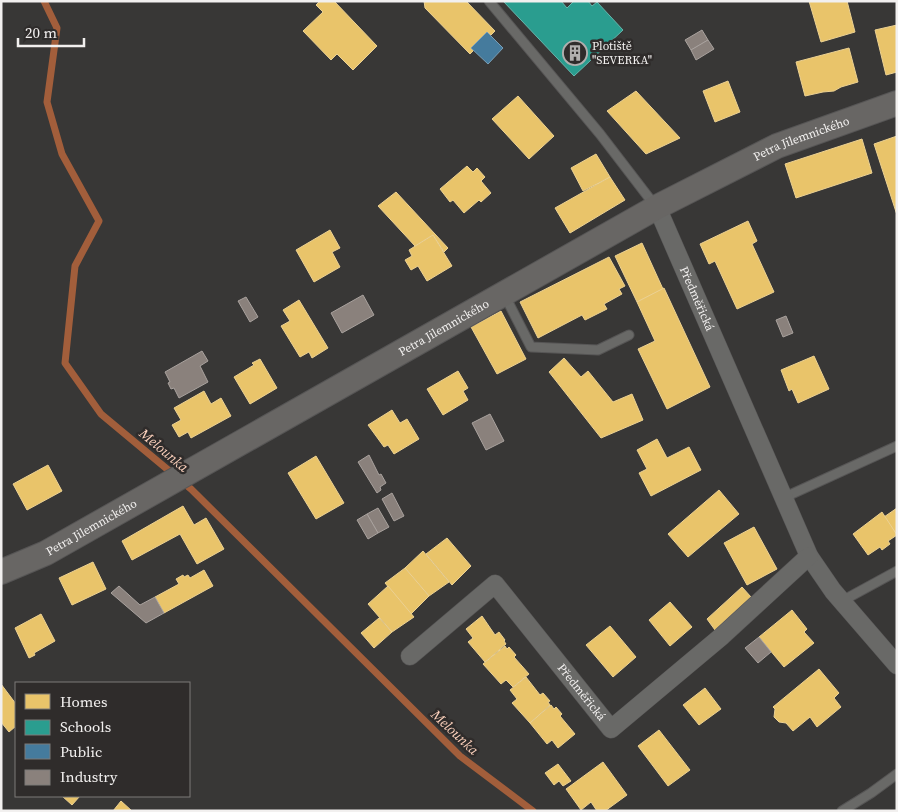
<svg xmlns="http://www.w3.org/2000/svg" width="898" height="812" viewBox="0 0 898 812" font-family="'Source Serif 4',serif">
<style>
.homes{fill:#e9c46a;stroke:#ecd192}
.schools{fill:#2a9d8f;stroke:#66b6ac}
.public{fill:#457b9d;stroke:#799eb6}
.industry{fill:#8a817c;stroke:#a9a29e}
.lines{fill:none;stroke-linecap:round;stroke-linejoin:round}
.stream{stroke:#a25e3b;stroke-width:7}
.lane-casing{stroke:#565555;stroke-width:11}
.street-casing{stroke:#565555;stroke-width:19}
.secondary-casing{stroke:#565555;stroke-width:26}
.lane{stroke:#696967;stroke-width:9}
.street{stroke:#696967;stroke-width:18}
.secondary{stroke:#686664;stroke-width:24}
.labels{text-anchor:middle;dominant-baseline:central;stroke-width:5;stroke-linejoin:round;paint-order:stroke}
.poi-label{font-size:12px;fill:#f2f0ef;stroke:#2f2c2b;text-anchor:start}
.street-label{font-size:12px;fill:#f2f0ef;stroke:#2f2c2b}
.water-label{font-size:14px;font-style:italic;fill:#fdd2bd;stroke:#2f2c2b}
</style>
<rect width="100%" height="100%" fill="#383736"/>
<g class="homes">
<path d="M320,1H334L377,46L353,70L337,54L331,60L303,31L323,12L316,5Z"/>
<path d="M424,1H466L495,31L491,35L487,32L471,48L474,50L470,54L425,8Z"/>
<path d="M809,1H847L855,32L821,42Z"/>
<path d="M897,25V72L886,75L875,30Z"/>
<path d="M849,48L858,82L841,87L834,91L823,92L805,96L796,62Z"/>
<path d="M728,81L740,112L715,122L703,91Z"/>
<path d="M636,91L680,138L646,154L607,111Z"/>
<path d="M518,96L554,136L529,159L492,119Z"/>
<path d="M897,136V215L874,144Z"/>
<path d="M862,139L872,173L796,198L785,164Z"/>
<path d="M596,154L610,177L583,191L571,168Z"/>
<path d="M467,166L473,172L477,168L485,177L481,181L491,193L481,202L479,200L464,213L453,200L450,202L440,189Z"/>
<path d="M610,177L625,200L570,233L555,208Z"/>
<path d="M396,192L448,248L444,252L433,235L415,246L378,206Z"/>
<path d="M748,221L757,241L752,244L774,292L737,309L715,261L709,264L700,244Z"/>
<path d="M330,230L340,248L332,252L340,267L314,282L296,250Z"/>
<path d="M433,235L452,266L427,281L418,266L411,270L405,260L412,256L409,250Z"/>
<path d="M642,243L663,289L637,302L615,256Z"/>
<path d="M609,257L625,286L619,289L622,294L604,304L607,309L585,320L582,315L538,338L520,302Z"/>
<path d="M664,288L710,387L667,409L638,349L655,341L637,302Z"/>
<path d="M299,300L328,348L312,358L309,352L300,357L281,326L290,321L283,310Z"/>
<path d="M501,311L526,359L497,374L471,327Z"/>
<path d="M814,356L829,389L798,403L792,389L789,391L781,370Z"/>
<path d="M564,358L581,377L588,371L613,402L632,394L643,420L601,438L549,372Z"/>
<path d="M260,359L277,388L250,404L234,377L254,365L252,363Z"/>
<path d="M458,371L468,388L463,391L468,400L443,415L427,389Z"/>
<path d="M204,391L211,404L221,398L231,416L191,438L188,432L179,437L172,425L181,420L174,408Z"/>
<path d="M392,410L400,423L407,419L419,439L394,454L388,445L384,447L368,425Z"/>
<path d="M657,439L667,458L689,447L701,470L651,496L639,473L647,469L637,450Z"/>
<path d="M316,456L344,503L316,519L288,473Z"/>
<path d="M48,465L62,491L27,510L13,484Z"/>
<path d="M719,490L739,514L688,557L668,534Z"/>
<path d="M183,506L194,525L206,518L224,549L197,564L180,534L132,560L122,541Z"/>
<path d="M897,508V535L884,517Z"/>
<path d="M882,512L897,535L888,541L890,544L882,550L880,547L868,555L853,534Z"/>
<path d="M754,527L777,569L747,585L724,543Z"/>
<path d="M447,538L471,566L452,585L426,554Z"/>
<path d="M423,551L449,582L429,596L405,568Z"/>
<path d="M93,562L106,589L72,605L59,578Z"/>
<path d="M405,568L429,596L411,614L385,583Z"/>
<path d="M204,570L213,586L164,613L155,597L179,584L176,579L183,575L184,577L188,575L190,578Z"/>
<path d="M388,586L414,617L392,632L368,604Z"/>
<path d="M742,587L751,597L715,630L707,619Z"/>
<path d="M670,602L692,627L670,646L649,620Z"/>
<path d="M792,610L807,629L804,632L814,643L784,667L759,637Z"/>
<path d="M41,614L55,641L34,653L35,655L29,658L15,628Z"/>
<path d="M482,616L495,635L499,632L505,640L504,641L506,644L485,662L468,642L473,638L466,629Z"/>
<path d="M379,618L392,632L374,648L361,633Z"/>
<path d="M610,626L636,657L613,677L586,645Z"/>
<path d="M505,646L507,649L509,647L516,655L514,657L529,674L513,687L506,680L501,684L483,664Z"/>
<path d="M819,669L839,693L834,698L841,707L817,727L810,717L793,731L786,723L779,722L774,717L775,709L773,707Z"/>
<path d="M526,677L540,695L543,693L550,701L548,702L550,705L530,723L512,703L517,699L510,690Z"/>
<path d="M1,684L16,704V726L9,732L1,722Z"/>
<path d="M705,688L721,709L699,725L683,705Z"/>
<path d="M551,705L554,709L556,707L562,714L560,716L575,734L558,748L552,740L547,744L530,723Z"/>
<path d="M659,730L690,770L668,786L638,746Z"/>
<path d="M603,762L627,795L605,811H597L591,802L581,810L566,789Z"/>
<path d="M558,764L571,781L563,786L559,781L554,785L545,773Z"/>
<path d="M62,796H80L72,805Z"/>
<path d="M121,801L132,811H113Z"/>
</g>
<path class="schools" d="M503,1H561L567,8L574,1H588L592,6L597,2L623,30L574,76Z"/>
<path class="public" d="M487,32L503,48L488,64L471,48Z"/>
<g class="industry">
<path d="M702,30L708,40L691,50L685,40Z"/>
<path d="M708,40L714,49L696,60L691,50Z"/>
<path d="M363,295L374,315L342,333L331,313Z"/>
<path d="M246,297L258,317L250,322L238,301Z"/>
<path d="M786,316L793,333L783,337L776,320Z"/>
<path d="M202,351L208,361L200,366L208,382L179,398L174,388L171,389L168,383L170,382L165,372Z"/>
<path d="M490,414L504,441L486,450L472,423Z"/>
<path d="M369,455L379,475L381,474L386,483L380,487L381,490L377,493L358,462Z"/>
<path d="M392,493L404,516L394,521L382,499Z"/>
<path d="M378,508L389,527L378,533L367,514Z"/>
<path d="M367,514L378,533L368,539L357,520Z"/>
<path d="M119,586L140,605L155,597L164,613L146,623L111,593Z"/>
<path d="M759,637L771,652L758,663L745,648Z"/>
</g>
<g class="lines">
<path class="stream" d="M44,1L57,28L47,102L62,154L99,221L75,266L65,363L101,414L191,489L460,756L533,811"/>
<defs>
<g id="lane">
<path d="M489,1L600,134L656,207"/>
<path d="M504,294L531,347L598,350L629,335"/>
<path d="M783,498L897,446"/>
<path d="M842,601L897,571"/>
<path d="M842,811L871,793L897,774"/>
</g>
<g id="street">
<path id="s1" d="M657,207L809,556L833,591L897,665"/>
<path id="s2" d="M410,656L495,584L611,729L722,636L809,556"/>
</g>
<g id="secondary">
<path id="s3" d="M1,572L46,553L657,207L777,146L897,103"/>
</g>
</defs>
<use href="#lane" class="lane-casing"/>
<use href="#street" class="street-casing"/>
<use href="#secondary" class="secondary-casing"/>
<use href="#lane" class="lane"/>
<use href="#street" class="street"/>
<use href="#secondary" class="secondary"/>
</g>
<defs>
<symbol id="building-ring" viewBox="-11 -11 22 22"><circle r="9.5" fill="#2f2c2b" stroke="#b1afae" stroke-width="1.5"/><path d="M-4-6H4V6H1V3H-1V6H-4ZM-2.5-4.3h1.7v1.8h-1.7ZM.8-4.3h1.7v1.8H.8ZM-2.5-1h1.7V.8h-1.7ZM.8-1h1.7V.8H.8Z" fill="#b1afae"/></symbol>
</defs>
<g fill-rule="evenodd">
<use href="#building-ring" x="561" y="39" width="28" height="28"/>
</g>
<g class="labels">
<g class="poi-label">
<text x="592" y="46">Plotiště<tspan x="592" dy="14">"SEVERKA"</tspan></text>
</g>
<g class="street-label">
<text stroke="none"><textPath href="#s3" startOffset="911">Petra Jilemnického</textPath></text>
<text stroke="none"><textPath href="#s1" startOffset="100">Předměřická</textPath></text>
<text stroke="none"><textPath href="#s3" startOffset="506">Petra Jilemnického</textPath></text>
<text stroke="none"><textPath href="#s3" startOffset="101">Petra Jilemnického</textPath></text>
<text stroke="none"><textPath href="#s2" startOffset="250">Předměřická</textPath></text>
</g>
<g class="water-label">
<text transform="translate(164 450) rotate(40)">Melounka</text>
<text transform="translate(455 732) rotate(43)">Melounka</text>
</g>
</g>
<rect width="898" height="812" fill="none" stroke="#f2f0ef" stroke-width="5"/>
<rect x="15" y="682" width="175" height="115" fill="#2f2c2b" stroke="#7d7a79"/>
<rect x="25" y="694" width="25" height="15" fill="#e9c46a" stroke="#7d7a79"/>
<text x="60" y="707" font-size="15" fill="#f2f0ef">Homes</text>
<rect x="25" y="720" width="25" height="15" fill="#2a9d8f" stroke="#7d7a79"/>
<text x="60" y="732" font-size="15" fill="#f2f0ef">Schools</text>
<rect x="25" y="744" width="25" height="15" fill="#457b9d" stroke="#7d7a79"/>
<text x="60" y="757" font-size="15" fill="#f2f0ef">Public</text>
<rect x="25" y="770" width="25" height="15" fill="#8a817c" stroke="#7d7a79"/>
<text x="60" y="782" font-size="15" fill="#f2f0ef">Industry</text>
<path d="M18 38v8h66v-8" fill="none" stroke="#f2f0ef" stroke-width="2.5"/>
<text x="25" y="38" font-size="15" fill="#f2f0ef" stroke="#2f2c2b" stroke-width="4" paint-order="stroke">20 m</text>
</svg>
